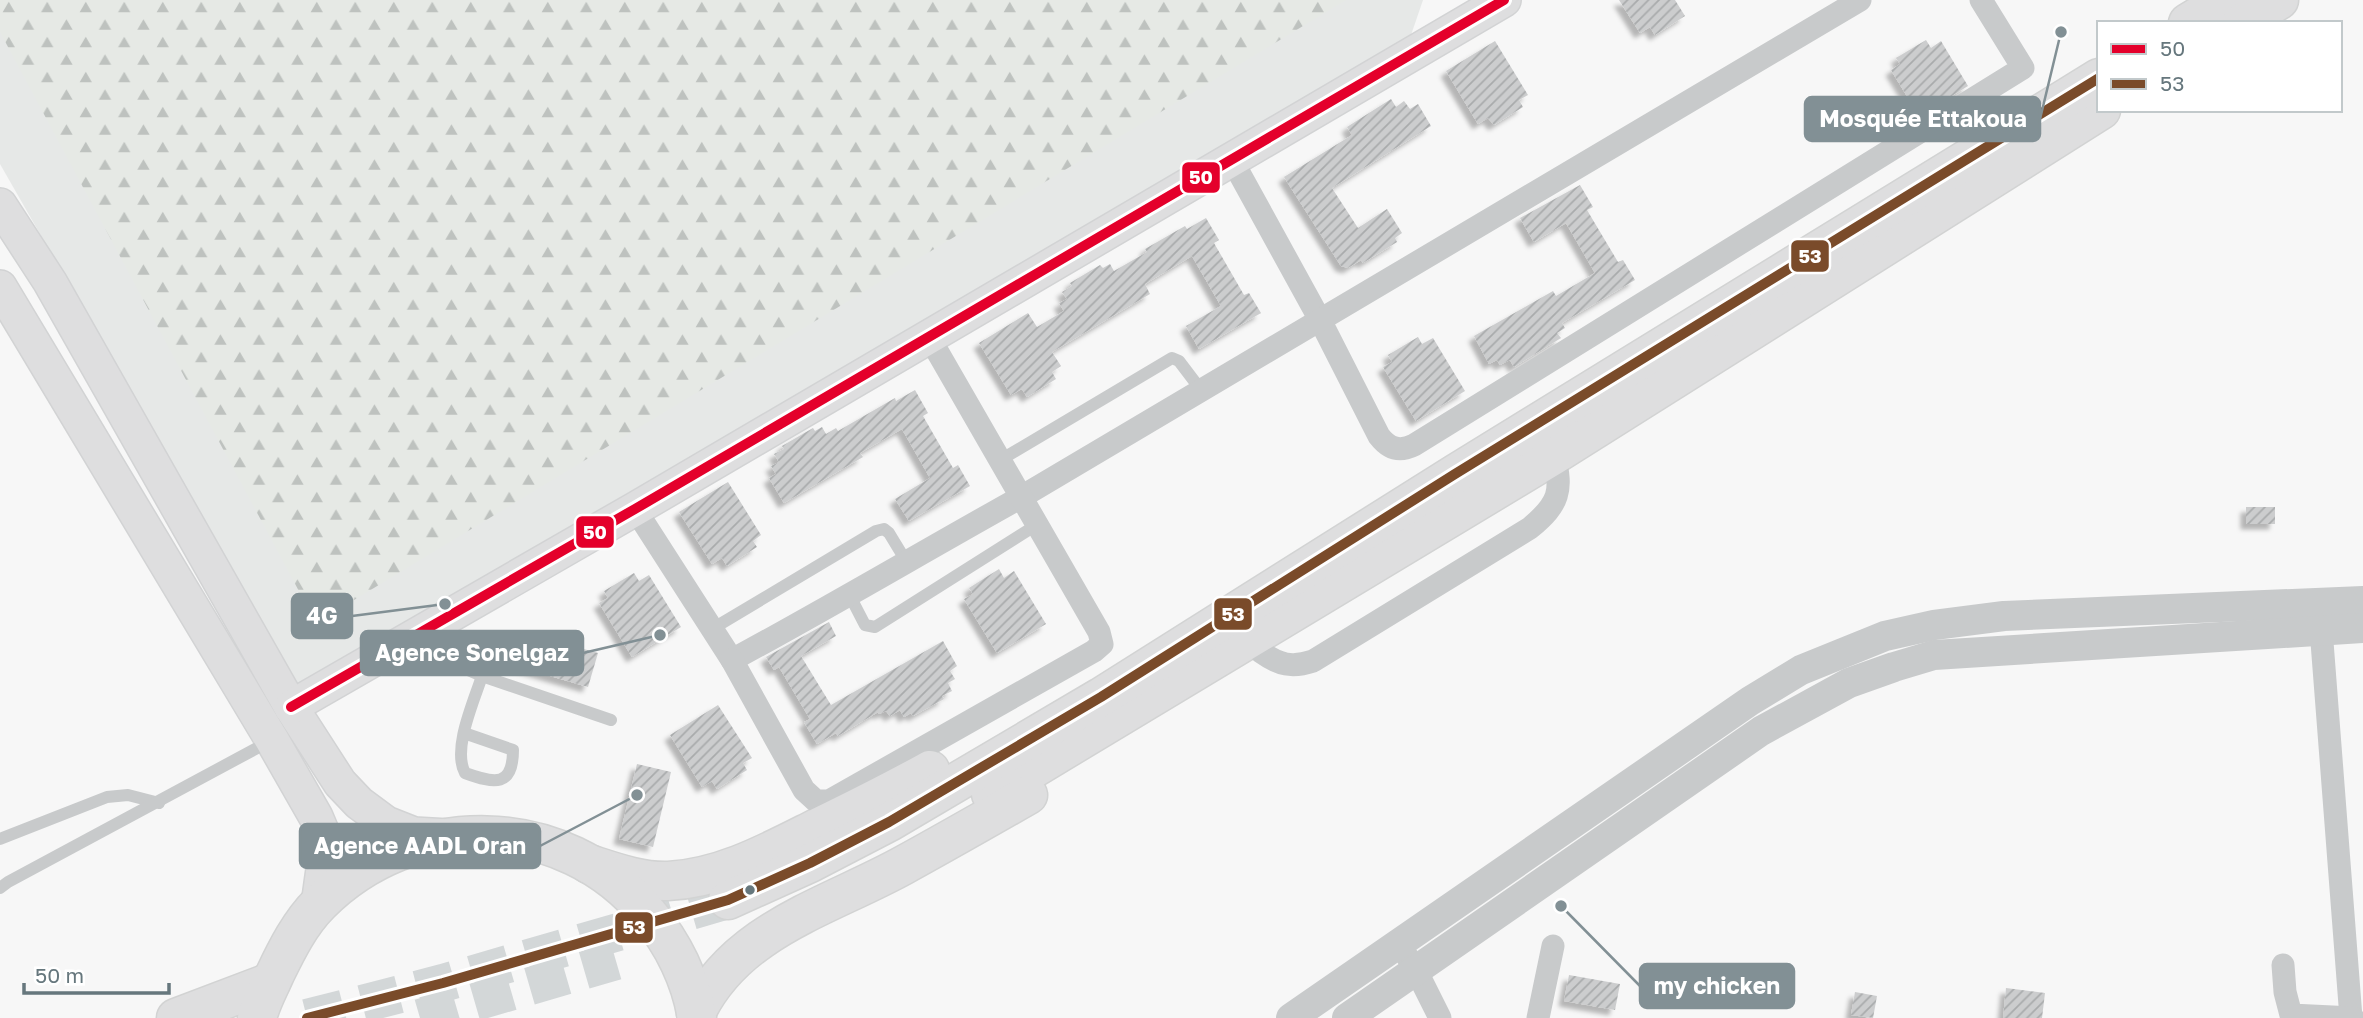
<svg xmlns="http://www.w3.org/2000/svg" width="2363" height="1018" viewBox="0 0 2363 1018" font-family="'Golos Text',sans-serif">
<style>
.built{fill:#e6e8e7}
.forest{fill:url(#forest-firs)}
.building{fill:url(#building-hatch);filter:url(#shadow)}
.lines{fill:none;stroke-linecap:round;stroke-linejoin:round}
.trunk-tunnel{stroke:#d3d7d8;stroke-width:38;stroke-dasharray:38 19;stroke-linecap:butt}
.secondary-casing{stroke:#d2d3d4;stroke-width:36}
.trunk-casing{stroke:#d2d3d3;stroke-width:41}
.service{stroke:#c8cacb;stroke-width:12}
.minor{stroke:#c8cacb;stroke-width:23}
.tertiary{stroke:#c8cacb;stroke-width:30}
.secondary{stroke:#dededf;stroke-width:33}
.trunk{stroke:#dededf;stroke-width:38}
.bus-1-casing{stroke:#fff;stroke-width:16}
.bus-2-casing{stroke:#fff;stroke-width:16}
.bus-1{stroke:#e4002b;stroke-width:10}
.bus-2{stroke:#7a4b2a;stroke-width:10}
.bus-dot{fill:#66777d;stroke:#fff;stroke-width:2.5}
.leader{fill:none;stroke:#829095;stroke-width:2.5}
.callout-dot{fill:#829095;stroke:#fff;stroke-width:2.5}
.callout{fill:#829095;stroke:#829095;stroke-width:2.5}
.callout-label{font-size:23px;text-anchor:middle;font-weight:bold;fill:#fff}
.line-badge{stroke:#fff;stroke-width:2.5}
.badge-label{font-size:19px;text-anchor:middle;font-weight:bold;fill:#fff}
</style>
<defs>
<pattern id="forest-firs" width="22" height="20" patternUnits="userSpaceOnUse" patternTransform="scale(1.75)"><rect width="22" height="20" fill="#e6e9e5"/><path d="M5 1l3.5 6h-7zM16 11l3.5 6h-7z" fill="#bec2bf"/></pattern>
<pattern id="building-hatch" width="6" height="6" patternUnits="userSpaceOnUse" patternTransform="scale(1.75)"><rect width="6" height="6" fill="#cccdce"/><path d="M-1 1l2-2M0 6l6-6M5 7l2-2" fill="none" stroke="#a9abac"/></pattern>
<filter id="shadow"><feDropShadow dx="-5.5" dy="5.5" stdDeviation="2" flood-color="#0004"/></filter>
</defs>
<rect width="100%" height="100%" fill="#f7f7f7"/>
<path class="built" d="M0,0H1423L1410,38L298,685L0,164Z"/>
<path class="forest" d="M0,0H1346L316,623L0,32Z"/>
<g class="building">
<path d="M1619,0H1675L1685,16L1655,35L1650,27L1640,33Z"/>
<path d="M1926,40L1931,48L1941,41L1968,86L1919,116L1891,70L1900,64L1896,58Z"/>
<path d="M1495,41L1528,95L1519,100L1523,107L1494,125L1488,118L1478,124L1446,71Z"/>
<path d="M1391,99L1396,107L1404,101L1410,109L1418,104L1431,126L1332,188L1358,228L1387,209L1402,233L1395,238L1397,242L1363,263L1361,260L1348,268L1341,266L1284,177L1352,135L1347,127Z"/>
<path d="M1580,185L1593,207L1587,210L1618,262L1623,260L1635,280L1562,323L1565,328L1557,333L1561,338L1514,367L1510,360L1500,365L1497,360L1489,364L1474,336L1553,291L1556,296L1595,273L1566,223L1534,242L1520,218Z"/>
<path d="M1206,218L1219,240L1214,243L1244,295L1249,293L1261,313L1199,349L1186,326L1221,306L1192,256L1145,284L1150,294L1052,352L1061,366L1052,372L1056,379L1027,397L1022,389L1011,395L979,343L1028,313L1037,327L1064,311L1059,303L1067,299L1062,292L1072,286L1070,283L1100,265L1103,268L1110,264L1114,271L1147,252L1145,249L1185,226L1187,229Z"/>
<path d="M1418,337L1422,344L1433,338L1465,391L1416,421L1383,367L1392,362L1388,355Z"/>
<path d="M915,390L928,413L923,416L953,468L958,465L970,486L909,521L895,499L930,478L902,429L860,453L863,457L784,503L769,478L776,474L771,466L779,462L774,454L784,449L782,446L813,428L815,431L822,427L826,434L836,428L838,431L895,398L896,401Z"/>
<path d="M728,482L761,535L753,541L757,547L727,566L722,558L712,564L679,512Z"/>
<rect x="2246" y="507" width="29" height="17"/>
<path d="M999,569L1004,578L1014,571L1046,624L997,653L964,599L973,594L969,588Z"/>
<path d="M634,573L639,581L649,575L681,627L632,657L599,603L608,598L604,591Z"/>
<path d="M829,622L836,636L801,656L831,705L943,641L957,666L950,671L955,679L948,683L952,691L942,696L944,699L913,716L911,713L904,717L900,710L890,716L886,711L879,714L878,712L838,736L836,733L817,744L804,722L810,719L779,667L774,670L766,657Z"/>
<path d="M516,630L598,653L588,687L506,663Z"/>
<path d="M718,705L752,758L743,763L747,770L717,789L712,781L702,787L670,735Z"/>
<path d="M637,764L671,772L653,847L619,839Z"/>
<path d="M1569,975L1620,984L1615,1010L1564,1001Z"/>
<path d="M2006,988L2045,993L2042,1018H2003Z"/>
<path d="M1855,992L1877,996L1873,1018L1851,1015Z"/>
</g>
<g class="lines">
<g class="trunk-tunnel">
<path d="M307,1018L443,983L728,900"/>
<path d="M420,1018L616,961"/>
</g>
<defs>
<g id="secondary">
<path d="M0,205L50,282L291,707L340,783L359,803L386,823L414,834L449,836"/>
<path d="M0,287L272,740L316,817L324,836L325,855L318,905"/>
<path d="M291,707L635,509L1504,0"/>
</g>
<g id="trunk">
<path d="M2188,23L2225,0"/>
<path d="M2242,23L2279,0"/>
<path d="M991,794L1554,455L2101,110"/>
<path d="M589,864C614,872 641,882 668,881C723,878 771,851 819,827C856,809 894,790 930,770"/>
<path d="M728,900L810,863L889,822L1101,697L1455,474L2099,78"/>
<path d="M696,1013C736,930 827,907 902,866C944,843 986,819 1028,795"/>
<path d="M176,1018L271,982"/>
<path d="M257,1018C261,1002 268,990 275,974C287,949 300,923 320,903C412,811 563,811 648,914C673,943 691,980 697,1018"/>
</g>
</defs>
<use href="#secondary" class="secondary-casing"/>
<use href="#trunk" class="trunk-casing"/>
<g class="service">
<path d="M1002,459L1172,358L1179,361L1201,390"/>
<path d="M850,596L865,625L875,627L1038,524"/>
<path d="M712,629L876,531L884,529L889,533L906,561"/>
<path d="M408,644L482,676L611,720"/>
<path d="M464,733L513,750C513,787 495,784 465,773C452,749 474,701 482,676"/>
<path d="M0,839L107,797L128,795L159,803"/>
<path d="M0,888L8,882L272,740"/>
</g>
<g class="minor">
<path d="M1232,160L1320,320L1379,436C1389,449 1400,452 1414,445L2023,68L1981,0"/>
<path d="M635,509L732,660C830,607 926,550 1023,496L1860,0"/>
<path d="M2320,616L2351,1018"/>
<path d="M1261,652C1279,665 1292,668 1313,661L1530,528C1559,504 1563,491 1554,455"/>
<path d="M732,660L804,790L816,801H829L1094,651L1102,644L1099,632L929,337"/>
<path d="M1399,944L1416,970L1440,1018"/>
<path d="M2283,965L2285,992L2291,1015L2353,1018"/>
<path d="M1538,1018L1553,946"/>
</g>
<g class="tertiary">
<path d="M1291,1018L1750,701L1801,670L1885,636L1934,625L2004,616L2363,601"/>
<path d="M1347,1018L1761,731L1849,683L1894,667L1934,655L2363,628"/>
</g>
<use href="#secondary" class="secondary"/>
<use href="#trunk" class="trunk"/>
<defs>
<path id="bus-1" d="M291,707L635,509L1504,0"/>
<path id="bus-2" d="M307,1018L443,983L728,900L810,863L889,822L1101,697L1455,474L2099,78"/>
</defs>
<use href="#bus-1" class="bus-1-casing"/>
<use href="#bus-2" class="bus-2-casing"/>
<use href="#bus-1" class="bus-1"/>
<use href="#bus-2" class="bus-2"/>
</g>
<circle class="bus-dot" cx="750" cy="890" r="6"/>
<path class="leader" d="M2061 32L2040 119M445 604L352 616M660 635L583 653M637 795L540 846M1561 906L1640 986"/>
<g class="callout-dot">
<circle cx="2061" cy="32" r="7"/>
<circle cx="445" cy="604" r="7"/>
<circle cx="660" cy="635" r="7"/>
<circle cx="637" cy="795" r="7"/>
<circle cx="1561" cy="906" r="7"/>
</g>
<g class="callout">
<rect x="1805" y="97" width="235" height="44" rx="7"/>
<rect x="292" y="594" width="60" height="44" rx="7"/>
<rect x="361" y="631" width="222" height="44" rx="7"/>
<rect x="300" y="824" width="240" height="44" rx="7"/>
<rect x="1640" y="964" width="154" height="44" rx="7"/>
</g>
<g class="callout-label">
<text x="1923" y="127">Mosquée Ettakoua</text>
<text x="322" y="624">4G</text>
<text x="472" y="661">Agence Sonelgaz</text>
<text x="420" y="854">Agence AADL Oran</text>
<text x="1717" y="994">my chicken</text>
</g>
<g class="line-badge">
<rect x="1181" y="161" width="40" height="33" rx="7" fill="#e4002b"/>
<rect x="1790" y="239" width="40" height="34" rx="7" fill="#7a4b2a"/>
<rect x="575" y="515" width="40" height="34" rx="7" fill="#e4002b"/>
<rect x="1213" y="597" width="40" height="34" rx="7" fill="#7a4b2a"/>
<rect x="614" y="911" width="40" height="33" rx="7" fill="#7a4b2a"/>
</g>
<g class="badge-label">
<text x="1201" y="184">50</text>
<text x="1810" y="263">53</text>
<text x="595" y="539">50</text>
<text x="1233" y="621">53</text>
<text x="634" y="934">53</text>
</g>
<rect x="2097" y="21" width="245" height="91" fill="#ffffff" stroke="#c2c9cb" stroke-width="2"/>
<rect x="2111" y="44" width="35" height="10" fill="#e4002b" stroke="#c2c9cb" stroke-width="2"/>
<text x="2160" y="56" font-size="21" fill="#66777d">50</text>
<rect x="2111" y="79" width="35" height="10" fill="#7a4b2a" stroke="#c2c9cb" stroke-width="2"/>
<text x="2160" y="91" font-size="21" fill="#66777d">53</text>
<path d="M24 983v10h145v-10" fill="none" stroke="#66777d" stroke-width="3.5"/>
<text x="35" y="983" font-size="21" fill="#66777d" stroke="#ffffff" stroke-width="5" paint-order="stroke">50 m</text>
</svg>
